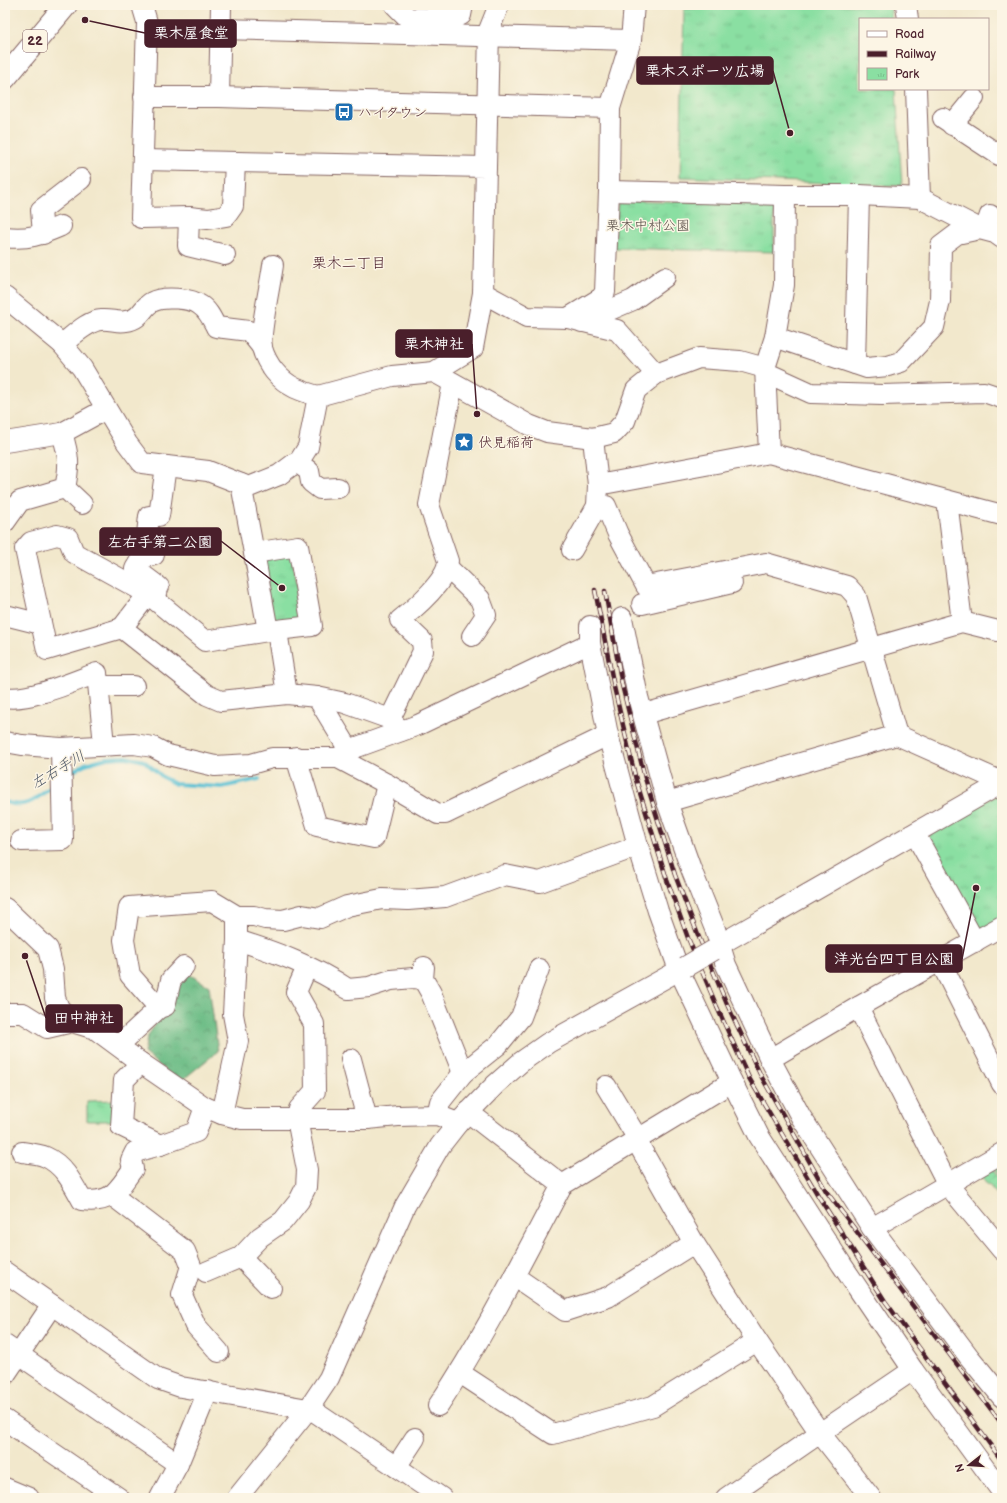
<svg xmlns="http://www.w3.org/2000/svg" width="1007" height="1503" viewBox="0 0 1007 1503" font-family="'Balsamiq Sans','Klee One',sans-serif">
<style>
.forest{fill:url(#forest-crowns);stroke:#5c6e5a}
.park{fill:url(#park-tufts);stroke:#6a7f66}
.garden{fill:url(#garden-furrows);stroke:#6a7f66}
.lines{fill:none;stroke-linecap:round;stroke-linejoin:round}
.stream{stroke:#56bfd3;stroke-width:4}
.minor-casing{stroke:#856563;stroke-width:22}
.major-casing{stroke:#856563;stroke-width:24}
.minor{stroke:#fff;stroke-width:20}
.major{stroke:#fff;stroke-width:22}
.rail-casing{stroke:#4a1f2b;stroke-width:4.5}
.rail{stroke:#fcf5e5;stroke-width:3;stroke-dasharray:9;stroke-linecap:butt}
.minor-bridge-casing{stroke:#856563;stroke-width:22;stroke-linecap:butt}
.minor-bridge{stroke:#fff;stroke-width:20}
.labels{text-anchor:middle;dominant-baseline:central;stroke-width:3;stroke-linejoin:round;paint-order:stroke}
.shield{fill:#fcf5e5;stroke:#7f5f63;stroke-width:1}
.shield-label{font-size:13px;font-weight:bold;fill:#4a1f2b}
.poi-label{font-size:14px;fill:#4a1f2b;stroke:#fcf5e5;text-anchor:start}
.park-label{font-size:14px;fill:#5a4f49;stroke:#fcf5e5}
.neighbourhood-label{font-size:15px;fill:#4a1f2b;stroke:#fcf5e5}
.water-label{font-size:15px;font-style:italic;fill:#4e5766;stroke:#fcf5e5}
.leader{fill:none;stroke:#4a1f2b;stroke-width:1.5}
.callout-dot{fill:#4a1f2b;stroke:#fcf5e5;stroke-width:1.5}
.callout{fill:#4a1f2b;stroke:#4a1f2b;stroke-width:1.5}
.callout-label{font-size:15px;text-anchor:middle;font-weight:bold;fill:#fff}
</style>
<defs>
<pattern id="forest-crowns" width="20" height="18" patternUnits="userSpaceOnUse"><rect width="20" height="18" fill="#6fbe88"/><path d="M2 6a3 3 0 1 1 6 0M12 15a3 3 0 1 1 6 0" fill="none" stroke="#5d9a6f"/></pattern>
<pattern id="park-tufts" width="24" height="20" patternUnits="userSpaceOnUse"><rect width="24" height="20" fill="#8adfa2"/><path d="M3 7l-1-3M5 7V3M7 7l1-3M15 17l-1-3M17 17v-4M19 17l1-3" fill="none" stroke="#79bf8c"/></pattern>
<pattern id="garden-furrows" width="10" height="10" patternUnits="userSpaceOnUse"><rect width="10" height="10" fill="#8adfa2"/><path d="M-1 1l2-2M0 10L10 0M9 11l2-2" fill="none" stroke="#79bf8c"/></pattern>
</defs>
<rect width="100%" height="100%" fill="#fcf5e5"/>
<filter id="ink" filterUnits="userSpaceOnUse"><feTurbulence type="fractalNoise" baseFrequency=".025" numOctaves="2"/><feDisplacementMap in="SourceGraphic" scale="8" xChannelSelector="R" yChannelSelector="G"/><feConvolveMatrix kernelMatrix="1 2 1 2 8 2 1 2 1" color-interpolation-filters="sRGB"/></filter>
<filter id="wash" filterUnits="userSpaceOnUse"><feTurbulence type="fractalNoise" baseFrequency=".012" numOctaves="4" result="noise"/><feDisplacementMap in="SourceGraphic" scale="16" xChannelSelector="R" yChannelSelector="G"/><feGaussianBlur stdDeviation="0.9" result="paint"/><feColorMatrix in="noise" values="0 0 0 0 0 0 0 0 0 0 0 0 0 0 0 0 0 1.4 0 .05"/><feComposite in="paint" operator="in"/></filter>
<g filter="url(#wash)">
<rect width="100%" height="100%" fill="#f2e8cc"/>
<path class="forest" d="M185,972L209,986L218,1051L180,1082L144,1053L147,1038Z"/>
<g class="park">
<path d="M732,5H891V19H860V89H896L902,186L680,177L684,9Z"/>
<path d="M618,200L768,204L774,211V252L614,248Z"/>
<path d="M288,553L292,558L303,615L301,622L272,621L261,561Z"/>
<path d="M1002,792V920L978,935L927,842L931,832Z"/>
<path d="M117,1100L115,1121H87V1101Z"/>
</g>
<g class="garden">
<path d="M1002,1160V1179L990,1166Z"/>
<path d="M990,1168L1002,1183V1197L1000,1198L989,1185L988,1186L979,1174Z"/>
</g>
<g class="lines">
<g class="stream">
<path d="M67,775L85,764L107,758L126,757L144,761L164,778L175,784L222,787L259,779"/>
<path d="M5,802C29,810 37,797 55,784"/>
</g>
</g>
</g>
<g filter="url(#ink)">
<g class="lines">
<defs>
<g id="minor">
<path d="M142,5L147,22L141,218L189,217L208,219L226,216L233,206L235,162"/>
<path d="M395,5L408,18L453,19L461,15L463,5"/>
<path d="M906,5L908,19"/>
<path d="M220,29L631,40"/>
<path d="M916,89L920,198"/>
<path d="M144,97H219L610,108"/>
<path d="M219,97L221,5"/>
<path d="M943,118L999,155"/>
<path d="M952,125L974,98"/>
<path d="M486,167L489,30L499,5"/>
<path d="M609,191L785,195H859L920,198L980,229L995,233L1002,238"/>
<path d="M189,217L188,246L225,255"/>
<path d="M43,234L41,210L81,179"/>
<path d="M5,237C29,240 40,235 61,226"/>
<path d="M273,265C271,281 259,335 262,348C267,365 279,380 295,388C302,391 310,394 318,396"/>
<path d="M483,293L527,317L568,318L601,298L605,292L609,191L610,108L631,40L634,5"/>
<path d="M5,297L62,344L82,368L127,443L142,463L208,471L249,487L279,475L295,463H298L308,447L318,396L392,376L434,372L473,348L483,293L486,167L143,160"/>
<path d="M568,318L617,330L656,374"/>
<path d="M582,322L633,300L665,277"/>
<path d="M775,337L867,368L888,366L901,362L934,327L940,301L941,246L957,234L980,229L987,224L990,215"/>
<path d="M62,344C73,336 87,321 101,320C110,319 118,323 126,321C142,319 142,307 152,302C162,296 192,298 200,305C208,310 212,319 216,327L249,331L262,347"/>
<path d="M855,364L859,195"/>
<path d="M434,372L529,425L547,432L593,438L614,433L625,421L636,390L656,374L699,358L740,361L765,368"/>
<path d="M765,372L811,393L882,395L984,392L1002,398"/>
<path d="M593,438L598,485L597,506H606L618,534L646,586L766,563L847,586L856,596L897,735"/>
<path d="M5,442L62,433L106,409"/>
<path d="M769,453L765,368L775,337L784,285L785,195"/>
<path d="M298,463L309,471L311,482L320,489L338,488"/>
<path d="M241,484L254,553L298,546L312,626L268,631L205,641L148,594L74,553L68,538L57,535L31,542L25,549L47,650L122,628L207,695L221,701L287,694L317,697L345,703L390,719L401,731"/>
<path d="M598,485L769,453L1002,515"/>
<path d="M65,488L82,504"/>
<path d="M947,501L962,622"/>
<path d="M5,522L20,501L65,488C70,465 69,456 62,433"/>
<path d="M147,534L149,516H159L166,466"/>
<path d="M572,550L597,506"/>
<path d="M254,553L268,631"/>
<path d="M448,568L480,599L486,615L472,636"/>
<path d="M153,596L159,587L135,569L141,559L154,555"/>
<path d="M642,604L732,583"/>
<path d="M5,617L9,616L41,624"/>
<path d="M622,618L638,697L667,802L691,869L715,929L726,965L770,1059L801,1117L872,1228L970,1358L1002,1397"/>
<path d="M590,626V643"/>
<path d="M122,628L148,594"/>
<path d="M277,631L287,694"/>
<path d="M99,686H134"/>
<path d="M5,697C27,702 75,681 97,673L104,745"/>
<path d="M317,697L349,750"/>
<path d="M644,714L962,622L1002,632"/>
<path d="M390,719L423,651L422,641L400,620C415,608 448,580 448,561L429,505L453,383"/>
<path d="M5,742L22,745L61,748L134,744L153,747L168,755L215,766L251,764L272,758H338L387,784L438,814H445L608,735"/>
<path d="M296,757L317,826L374,838L387,784"/>
<path d="M338,758L349,750L418,725L590,643L608,735L638,846L658,911L679,970L732,1082L759,1136L842,1265L913,1370L1002,1492"/>
<path d="M667,802L897,735L1002,782"/>
<path d="M915,834L975,942"/>
<path d="M21,841L63,840L61,748"/>
<path d="M5,908L48,949L53,969L55,998L59,1008L72,1022"/>
<path d="M237,916H254L265,919L283,920L302,915L320,918L347,906L382,899L408,900L445,897L505,875L540,882L638,846"/>
<path d="M237,940C275,952 314,966 348,989L369,987L391,980L413,978L423,979"/>
<path d="M714,950L719,945L1002,783"/>
<path d="M940,961L1002,1084"/>
<path d="M424,967L423,979L431,993L463,1073"/>
<path d="M858,1007L948,1185L1002,1250"/>
<path d="M159,1008L130,975L124,940L129,907L212,901L237,916V940L233,1014L238,1041L222,1114"/>
<path d="M5,1013H23L47,1028L72,1022L95,1029L141,1063L205,1107L222,1114L242,1119H367L398,1116L437,1115L458,1123"/>
<path d="M119,1045L159,1008L165,1006L171,980L184,966"/>
<path d="M351,1059L367,1119"/>
<path d="M770,1059L858,1007L1002,926"/>
<path d="M141,1063L124,1080L121,1126L160,1145"/>
<path d="M606,1086L638,1139"/>
<path d="M437,1115L440,1102L463,1073L498,1045L521,1017L539,969"/>
<path d="M636,1140L694,1243L757,1341L820,1433L913,1370"/>
<path d="M22,1152C29,1153 39,1154 46,1157C64,1165 73,1184 82,1200C113,1204 117,1190 133,1169L131,1160L135,1152L160,1145L196,1132L205,1107"/>
<path d="M562,1185L732,1082"/>
<path d="M113,1196L185,1251L191,1266L182,1295L196,1326L219,1352"/>
<path d="M872,1228L1002,1153"/>
<path d="M241,1257L271,1288"/>
<path d="M5,1272L158,1379L181,1387L308,1409"/>
<path d="M206,1272L241,1257L260,1237L283,1221L299,1201L306,1187L307,1170L297,1119L299,1109L315,1091L314,1024L296,992L307,967"/>
<path d="M514,1276L565,1311L608,1297L694,1243"/>
<path d="M5,1345L178,1464"/>
<path d="M460,1373L553,1434L653,1406L757,1341"/>
<path d="M5,1375L52,1305"/>
<path d="M438,1406C485,1335 523,1259 562,1185L468,1112"/>
<path d="M309,1408L442,1498"/>
<path d="M5,1420L119,1498"/>
<path d="M396,1467L415,1438"/>
<path d="M5,1488L29,1498"/>
<path d="M160,1498L178,1464L208,1391"/>
<path d="M237,1498L309,1408L329,1378L405,1206L440,1146L458,1123L496,1084L521,1062L548,1043L685,967"/>
<path d="M726,1498L820,1433L871,1498"/>
</g>
<path id="major" d="M5,78L66,5"/>
</defs>
<use href="#minor" class="minor-casing"/>
<use href="#major" class="major-casing"/>
<use href="#minor" class="minor"/>
<use href="#major" class="major"/>
<defs>
<g id="rail">
<path d="M595,590L614,687L636,780L667,880L688,938L717,1007L749,1078L819,1197L885,1301L1002,1461"/>
<path d="M605,591L622,685L645,778L675,875L698,935L726,1002L760,1074L826,1191L1002,1424"/>
</g>
</defs>
<use href="#rail" class="rail-casing"/>
<use href="#rail" class="rail"/>
<defs>
<path id="minor-bridge" d="M685,967L714,950"/>
</defs>
<use href="#minor-bridge" class="minor-bridge-casing"/>
<use href="#minor-bridge" class="minor-bridge"/>
</g>
</g>
<defs>
<symbol id="bus-square" viewBox="-11 -11 22 22"><rect x="-9" y="-9" width="18" height="18" rx="4" fill="#1f6fb2" stroke="#fcf5e5"/><path d="M-5-6H5V4H4V6H2V4H-2V6H-4V4H-5ZM-3.5-4V0h7V-4ZM-3.5 1.2v1.5H-2V1.2ZM2 1.2v1.5H3.5V1.2Z" fill="#fff"/></symbol>
<symbol id="sight-square" viewBox="-11 -11 22 22"><rect x="-9" y="-9" width="18" height="18" rx="4" fill="#1f6fb2" stroke="#fcf5e5"/><path d="M0-6L1.8-2.2L6-1.7L2.9 1.2L3.7 5.4L0 3.3L-3.7 5.4L-2.9 1.2L-6-1.7L-1.8-2.2Z" fill="#fff"/></symbol>
</defs>
<g fill-rule="evenodd">
<use href="#bus-square" x="333" y="101" width="22" height="22"/>
<use href="#sight-square" x="453" y="431" width="22" height="22"/>
</g>
<g class="labels">
<rect class="shield" x="23" y="30" width="24" height="22" rx="3"/>
<g class="shield-label">
<text x="35" y="41">22</text>
</g>
<g class="poi-label">
<text x="358" y="112">ハイタウン</text>
<text x="478" y="442">伏見稲荷</text>
</g>
<g class="park-label">
<text x="648" y="225">栗木中村公園</text>
</g>
<g class="neighbourhood-label">
<text x="349" y="263">栗木二丁目</text>
</g>
<g class="water-label">
<text transform="translate(58 770) rotate(-31)">左右手川</text>
</g>
</g>
<path class="leader" d="M85 20L145 33M790 133L773 71M477 414L472 344M282 588L221 541M976 888L962 959M25 956L46 1018"/>
<g class="callout-dot">
<circle cx="85" cy="20" r="4"/>
<circle cx="790" cy="133" r="4"/>
<circle cx="477" cy="414" r="4"/>
<circle cx="282" cy="588" r="4"/>
<circle cx="976" cy="888" r="4"/>
<circle cx="25" cy="956" r="4"/>
</g>
<g class="callout">
<rect x="145" y="20" width="91" height="27" rx="4"/>
<rect x="637" y="57" width="136" height="27" rx="4"/>
<rect x="396" y="330" width="76" height="27" rx="4"/>
<rect x="100" y="528" width="121" height="27" rx="4"/>
<rect x="826" y="945" width="136" height="27" rx="4"/>
<rect x="46" y="1005" width="76" height="27" rx="4"/>
</g>
<g class="callout-label">
<text x="191" y="38">栗木屋食堂</text>
<text x="705" y="76">栗木スポーツ広場</text>
<text x="434" y="349">栗木神社</text>
<text x="160" y="547">左右手第二公園</text>
<text x="894" y="964">洋光台四丁目公園</text>
<text x="84" y="1023">田中神社</text>
</g>
<rect width="1007" height="1503" fill="none" stroke="#fcf5e5" stroke-width="20"/>
<rect x="859" y="18" width="130" height="72" fill="#fcf5e5" stroke="#b59f9b"/>
<rect x="867" y="31" width="20" height="6" fill="#ffffff" stroke="#b59f9b"/>
<text x="895" y="38" font-size="12" fill="#4a1f2b">Road</text>
<rect x="867" y="51" width="20" height="6" fill="#4a1f2b" stroke="#b59f9b"/>
<text x="895" y="58" font-size="12" fill="#4a1f2b">Railway</text>
<rect x="867" y="68" width="20" height="12" fill="url(#park-tufts)" stroke="#b59f9b"/>
<text x="895" y="78" font-size="12" fill="#4a1f2b">Park</text>
<g transform="translate(969 1465) rotate(253)" stroke="#fcf5e5" stroke-width="3" paint-order="stroke">
<path d="M0-3L7 15L0 10L-7 15Z" fill="#4a1f2b"/>
<text y="-6" font-size="11" font-weight="bold" text-anchor="middle" fill="#4a1f2b">N</text>
</g>
</svg>
